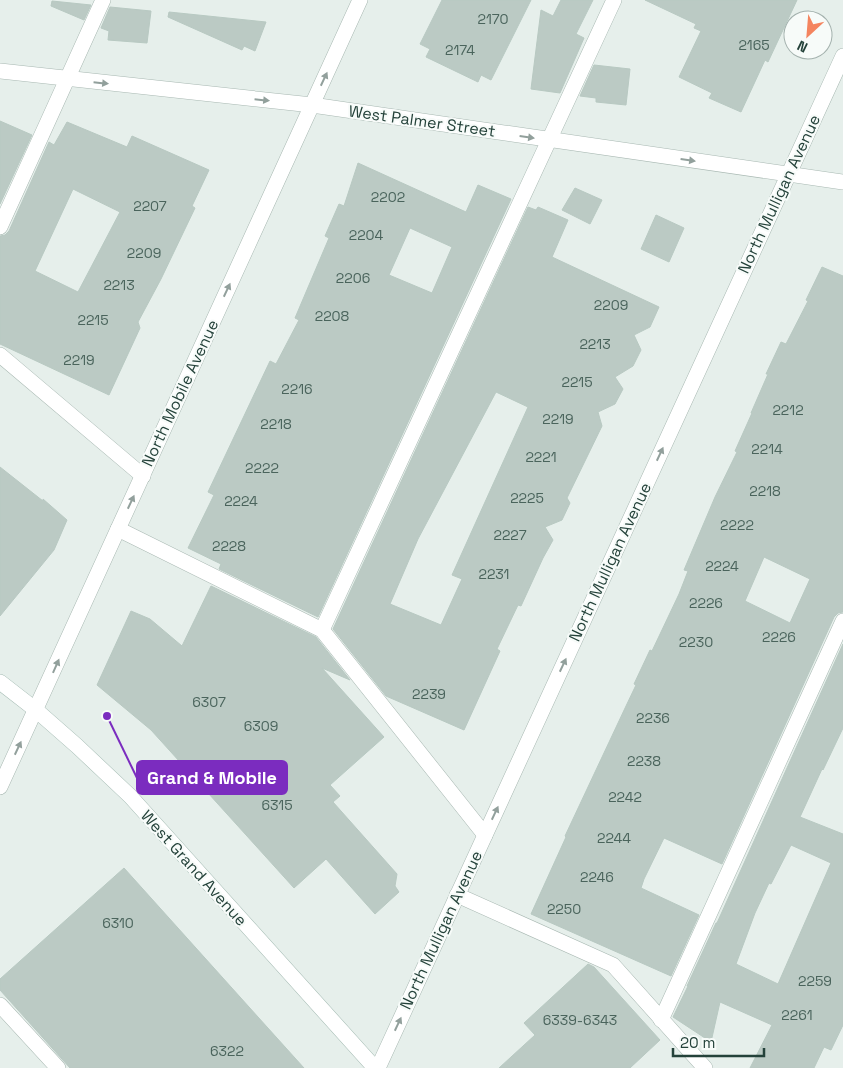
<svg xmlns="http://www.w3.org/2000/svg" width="843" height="1068" viewBox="0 0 843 1068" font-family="'Space Grotesk',sans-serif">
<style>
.building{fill:#bbcac4;stroke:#b8c9c2;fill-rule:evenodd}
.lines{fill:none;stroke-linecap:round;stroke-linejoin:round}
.service-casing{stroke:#a8b8b2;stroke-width:16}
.minor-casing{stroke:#a8b8b2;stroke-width:16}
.secondary-casing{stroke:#a4bbb3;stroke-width:16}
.service{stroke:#fff;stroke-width:15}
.minor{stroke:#fff;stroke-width:15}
.secondary{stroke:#fff;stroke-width:15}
.oneway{fill:#92a09c}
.labels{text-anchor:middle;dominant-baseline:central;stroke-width:4;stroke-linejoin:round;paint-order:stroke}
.number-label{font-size:14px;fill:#4a645c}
.street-label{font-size:16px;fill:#24423a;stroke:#f7fbf9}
.leader{fill:none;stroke:#7b2cbf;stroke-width:2}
.callout-dot{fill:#7b2cbf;stroke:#f7fbf9;stroke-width:2}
.callout{fill:#7b2cbf;stroke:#7b2cbf;stroke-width:2}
.callout-label{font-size:18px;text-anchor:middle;font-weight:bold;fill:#fff}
</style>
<rect width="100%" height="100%" fill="#e6efeb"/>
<g class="building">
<path d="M442,0H531L491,80L481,75L478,82L426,57L430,49L420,44Z"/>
<path d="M561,0H593L576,34L584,38L560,93L531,89L541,10L553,16Z"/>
<path d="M645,0H797L768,62L765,60L741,112L709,98L712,93L679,77L701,31L694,28L696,24Z"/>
<path d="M52,1L91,5L84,20L51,6Z"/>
<path d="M110,7L151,11L147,43L108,40L109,31L101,28Z"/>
<path d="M169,12L266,22L255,51L244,46L242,50L168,17Z"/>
<path d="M594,65L630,69L626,105L596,102V98L580,96Z"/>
<path d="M0,121L32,135L0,204Z"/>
<path d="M67,122L127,147L132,136L209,170L192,206L195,208L161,279L138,322L140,328L109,395L0,344V236L5,235L9,231L49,142L54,145ZM73,189L120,212L78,292L35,271Z"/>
<path d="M358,163L466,212L478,185L511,199L318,617L219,569L221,564L188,548L214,495L208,492L270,361L276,364L299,320L295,318L329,238L325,236L339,204L344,206ZM410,228L452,247L432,293L389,275Z"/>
<path d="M575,188L602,200L590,224L562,210Z"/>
<path d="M528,207L536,210L538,207L568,220L552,257L659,307L650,327L634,335L641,350L633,366L615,377L623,389L615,404L598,412L602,426L567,498L570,503L562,520L545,527L553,540L543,558L521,606L518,605L497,649L500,651L464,730L386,696L333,629ZM496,392L528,407L452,575L462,579L441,625L390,604L418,539Z"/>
<path d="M656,215L684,228L669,262L641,249Z"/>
<path d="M822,267L843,276V612L838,613L834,617L722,864L664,838L644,879L641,888L699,915L671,976L531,914L566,837L565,836L626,706L636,685L634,684L650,650L652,651L679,594L688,571L684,570L715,497L737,452L735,451L752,413H751L768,374H766L781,342L786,344L808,301L806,300ZM764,557L810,579L790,623L745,601Z"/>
<path d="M0,467L43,501V499L67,520L54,550L0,616Z"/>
<path d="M211,586L316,637L350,680L322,668L384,737L330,785L340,796L333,802L397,874L395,886L399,892L375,914L326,859L294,888L151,730L97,685L131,611L150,619L182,646Z"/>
<path d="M843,644V728L823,770L822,769L800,817L843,834V1025L831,1050L824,1047L814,1068H750L772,1025L720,1002L711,1042L673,1017L688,986H687L716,923H717ZM791,845L831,863L778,984L736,964L755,913L769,883L771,884Z"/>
<path d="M124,868L249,1007L304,1068H70L0,990V979Z"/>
<path d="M588,964L594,967L660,1040L630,1068H499L535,1035L524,1023Z"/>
</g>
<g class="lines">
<defs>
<g id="service">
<path d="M0,227L103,0"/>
<path d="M0,355L143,476"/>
<path d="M118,529L322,630L485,835"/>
<path d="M322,630L614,0"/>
<path d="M457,895L613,965L705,1068"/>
<path d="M0,1005L58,1068"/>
<path d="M661,1020L843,621"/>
</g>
<g id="minor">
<path d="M0,71L312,105L843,182"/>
<path d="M0,787L360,0"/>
<path d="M378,1068L843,56"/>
</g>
<path id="secondary" d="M0,682L36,710L77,746L130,796L375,1068"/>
</defs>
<use href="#service" class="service-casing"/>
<use href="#minor" class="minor-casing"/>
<use href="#secondary" class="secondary-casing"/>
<use href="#service" class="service"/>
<use href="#minor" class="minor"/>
<use href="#secondary" class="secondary"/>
</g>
<defs><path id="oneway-solid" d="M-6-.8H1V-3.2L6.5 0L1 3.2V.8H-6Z" transform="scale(1.25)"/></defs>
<g class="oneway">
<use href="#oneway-solid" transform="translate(324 79) rotate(-65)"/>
<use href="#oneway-solid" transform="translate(101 83) rotate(6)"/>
<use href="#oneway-solid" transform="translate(262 100) rotate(6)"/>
<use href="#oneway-solid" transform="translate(527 137) rotate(8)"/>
<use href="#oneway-solid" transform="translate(688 160) rotate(8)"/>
<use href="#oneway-solid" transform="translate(227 290) rotate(-65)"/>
<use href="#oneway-solid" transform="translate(660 454) rotate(-65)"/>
<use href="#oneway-solid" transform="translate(131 502) rotate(-65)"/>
<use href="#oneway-solid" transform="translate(563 665) rotate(-65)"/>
<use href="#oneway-solid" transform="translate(56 666) rotate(-66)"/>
<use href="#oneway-solid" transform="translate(18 748) rotate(-65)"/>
<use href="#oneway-solid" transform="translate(495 813) rotate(-65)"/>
<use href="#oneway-solid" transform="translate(398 1024) rotate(-65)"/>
</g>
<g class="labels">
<g class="number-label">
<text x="493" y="19">2170</text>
<text x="754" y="45">2165</text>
<text x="460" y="50">2174</text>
<text x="388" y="197">2202</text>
<text x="150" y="206">2207</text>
<text x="366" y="235">2204</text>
<text x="144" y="253">2209</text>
<text x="353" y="278">2206</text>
<text x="119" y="285">2213</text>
<text x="611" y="305">2209</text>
<text x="332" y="316">2208</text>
<text x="93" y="320">2215</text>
<text x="595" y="344">2213</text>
<text x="79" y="360">2219</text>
<text x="577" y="382">2215</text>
<text x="297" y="389">2216</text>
<text x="788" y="410">2212</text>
<text x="558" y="419">2219</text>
<text x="276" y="424">2218</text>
<text x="767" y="449">2214</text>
<text x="541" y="457">2221</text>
<text x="262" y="468">2222</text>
<text x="765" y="491">2218</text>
<text x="527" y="498">2225</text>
<text x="241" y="501">2224</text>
<text x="737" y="525">2222</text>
<text x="510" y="535">2227</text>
<text x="229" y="546">2228</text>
<text x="722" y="566">2224</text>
<text x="494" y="574">2231</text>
<text x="706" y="603">2226</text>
<text x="779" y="637">2226</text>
<text x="696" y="642">2230</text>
<text x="429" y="694">2239</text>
<text x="209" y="702">6307</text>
<text x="653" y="718">2236</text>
<text x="261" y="726">6309</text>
<text x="644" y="761">2238</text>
<text x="625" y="797">2242</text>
<text x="277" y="805">6315</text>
<text x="614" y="838">2244</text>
<text x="597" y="877">2246</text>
<text x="564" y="909">2250</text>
<text x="118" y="923">6310</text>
<text x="815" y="981">2259</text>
<text x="797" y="1015">2261</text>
<text x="580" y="1020">6339-6343</text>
<text x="227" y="1051">6322</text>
</g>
<g class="street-label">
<text transform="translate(422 121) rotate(8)">West Palmer Street</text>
<text transform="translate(779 194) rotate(-65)">North Mulligan Avenue</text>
<text transform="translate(180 393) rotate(-65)">North Mobile Avenue</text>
<text transform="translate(610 562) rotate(-65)">North Mulligan Avenue</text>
<text transform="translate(194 868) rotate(48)">West Grand Avenue</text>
<text transform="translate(441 930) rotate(-65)">North Mulligan Avenue</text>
</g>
</g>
<path class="leader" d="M107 716L137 778"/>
<circle class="callout-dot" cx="107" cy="716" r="5"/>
<rect class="callout" x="137" y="761" width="150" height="33" rx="5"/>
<g class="callout-label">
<text x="212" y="784">Grand &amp; Mobile</text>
</g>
<g transform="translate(808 35) rotate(206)"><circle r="24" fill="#f7fbf9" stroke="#a3b1ad"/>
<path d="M0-4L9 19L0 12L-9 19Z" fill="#f4845f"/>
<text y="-8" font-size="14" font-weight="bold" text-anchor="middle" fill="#24423a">N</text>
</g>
<path d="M673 1048v8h91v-8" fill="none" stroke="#24423a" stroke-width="2.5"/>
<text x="680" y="1048" font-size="15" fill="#24423a" stroke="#f7fbf9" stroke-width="4" paint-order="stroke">20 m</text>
</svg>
